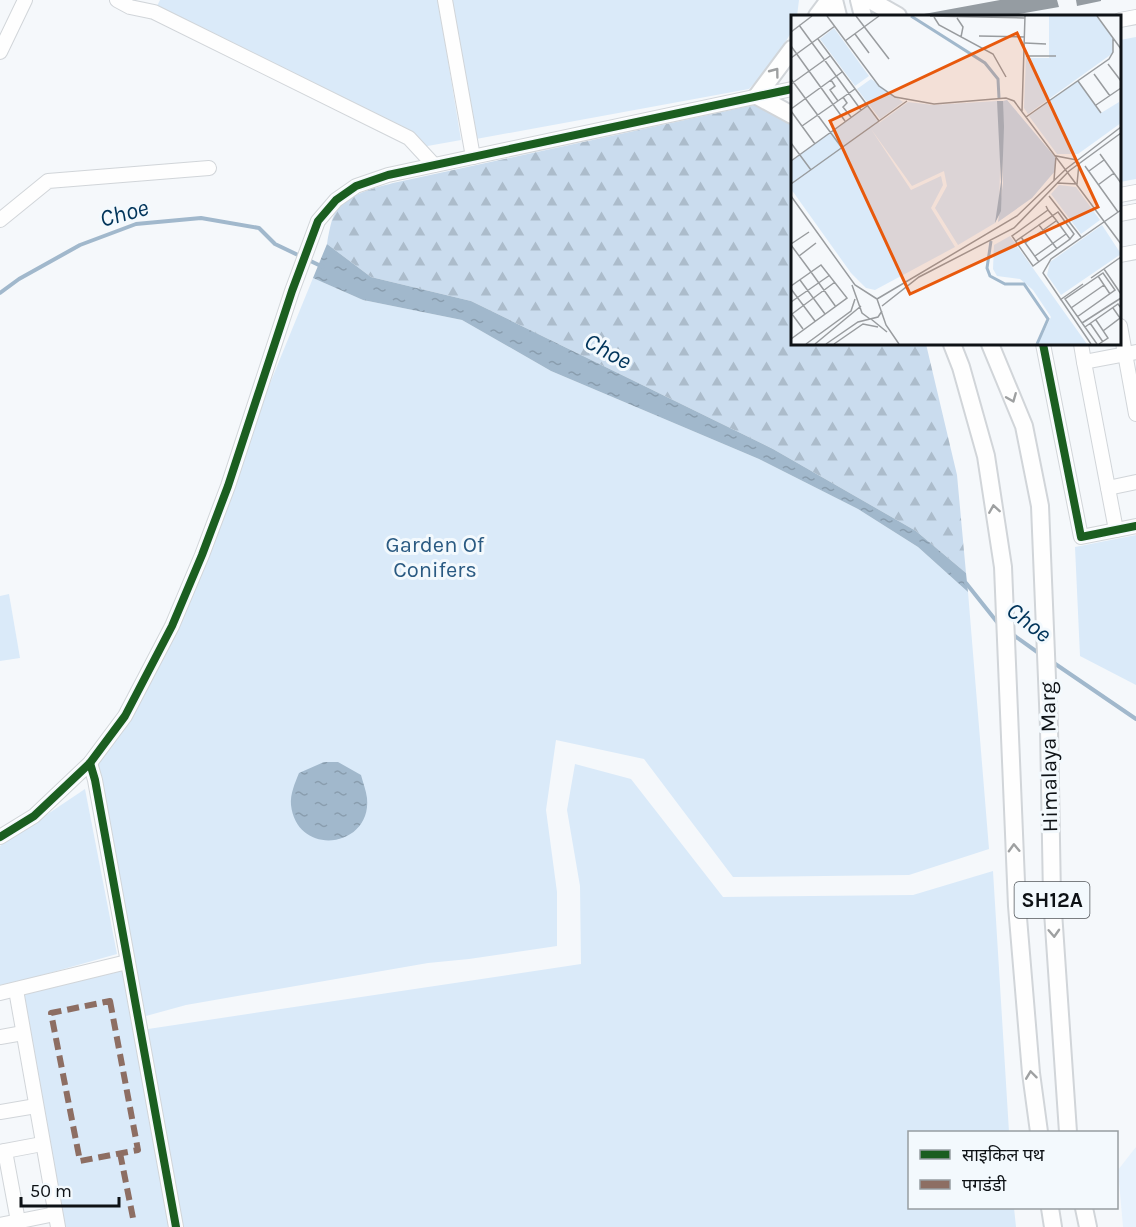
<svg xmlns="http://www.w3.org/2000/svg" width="1136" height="1227" viewBox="0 0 1136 1227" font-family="Karla,'Noto Sans Devanagari',sans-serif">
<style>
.built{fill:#e7f2fd}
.green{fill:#daeaf9}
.forest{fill:url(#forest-firs)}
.water{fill:url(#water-ripples)}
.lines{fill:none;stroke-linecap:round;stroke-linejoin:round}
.stream{stroke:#a1b8cc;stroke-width:4}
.building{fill:#959ca2}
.minor-casing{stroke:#d1d5d9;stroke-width:16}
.major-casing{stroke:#d1d5d9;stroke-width:20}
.minor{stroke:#fefefe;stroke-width:14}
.major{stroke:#fefefe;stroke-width:16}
.quiet{stroke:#8d6e63;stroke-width:6;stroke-dasharray:12 6;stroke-linecap:butt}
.cycleway-casing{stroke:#f3f9fd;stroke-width:11}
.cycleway{stroke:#1b5e20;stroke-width:8}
.oneway{stroke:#9ea0a1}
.labels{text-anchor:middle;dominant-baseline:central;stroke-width:6;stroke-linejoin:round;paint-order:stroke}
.shield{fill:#f3f9fd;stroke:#53575b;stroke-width:1.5}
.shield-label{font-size:21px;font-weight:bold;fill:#0e1216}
.park-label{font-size:22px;fill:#2a5a82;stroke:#f3f9fd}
.street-label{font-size:22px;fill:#0e1216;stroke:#f3f9fd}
.water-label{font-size:24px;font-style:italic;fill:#00345a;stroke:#f3f9fd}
.inset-river{fill:none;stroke:#a1b8cc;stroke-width:3}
.inset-road{fill:none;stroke:#999c9f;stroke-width:1.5}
.view{fill:#e8590c;fill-opacity:0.15;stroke:#e8590c;stroke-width:3}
.inset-edge{fill:none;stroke:#0e1216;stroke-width:3}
</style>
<defs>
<pattern id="forest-firs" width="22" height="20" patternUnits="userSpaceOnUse" patternTransform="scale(1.5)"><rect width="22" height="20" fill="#cadcee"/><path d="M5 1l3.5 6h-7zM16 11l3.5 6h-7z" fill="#acbccb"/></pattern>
<pattern id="water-ripples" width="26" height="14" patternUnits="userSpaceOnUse" patternTransform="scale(1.5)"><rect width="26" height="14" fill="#a1b8cc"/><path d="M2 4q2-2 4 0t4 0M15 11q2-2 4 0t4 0" fill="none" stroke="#899dae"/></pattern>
</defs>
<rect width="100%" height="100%" fill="#f5f8fb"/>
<path class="built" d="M1136,1147V1227H1123L1118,1170Z"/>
<g class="green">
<path d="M160,0H438L461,140L422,147L154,12Z"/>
<path d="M450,0H799L797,16H792V31L771,66L749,89L476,139Z"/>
<path d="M1136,37V179L1120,182V40Z"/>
<path d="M313,278L363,300L462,320L551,371L759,459L858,509L918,547L968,592L989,849L909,875L733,877L644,759L556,740L546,810L557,892V946L469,959L428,963L186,1005L146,1016L148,1029L581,964L580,886L567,810L575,764L631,779L723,897L913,895L993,871L1009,1132H910V1208H1014L1016,1227H64L18,988L136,965L96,758L142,697Z"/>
<path d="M1136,535V685L1080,656L1075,547Z"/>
<path d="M9,594L20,658L0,661V596Z"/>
<path d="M85,789L117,954L21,981L0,985V846Z"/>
</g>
<path class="forest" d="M759,104L792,118V344H926L957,475L966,573L916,531L773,449L471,301L371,277L327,244C328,236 330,227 332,220C341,195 371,189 393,183Z"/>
<g class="water">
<path d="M327,244L371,277L471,301L773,449L916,531L966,573L968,592L918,547L858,509L759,459L551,371L462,320L363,300L313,278Z"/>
<path d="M324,762H338L361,775C363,783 366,790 367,798C372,848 297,858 291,805C290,794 295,783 299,773Z"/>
</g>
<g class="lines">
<g class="stream">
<path d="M0,293L19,279L80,245L136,224L201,218L259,228L275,244L323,267"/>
<path d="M966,583L1001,627"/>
<path d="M1012,634L1040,654"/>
<path d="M1051,661L1136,719"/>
</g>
</g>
<g class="building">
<path d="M1000,0H1057L1059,7L1008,16H924V14Z"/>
<path d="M1076,0H1101V1L1077,6Z"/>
</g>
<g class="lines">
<defs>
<g id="minor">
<path d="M117,0L130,7L154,12L409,138L434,165"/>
<path d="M445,0L473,157"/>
<path d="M1120,20L1136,17"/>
<path d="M0,52L25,0"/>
<path d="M1120,195L1136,192"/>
<path d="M1120,214L1136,211"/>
<path d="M0,220L48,181L209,168"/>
<path d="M1120,255L1136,252"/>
<path d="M1120,326L1136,414"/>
<path d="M1043,344L1081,537L1136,526"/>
<path d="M1081,344L1084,362L1136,352"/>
<path d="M1084,362L1116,530"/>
<path d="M1108,488L1136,482"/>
<path d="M90,763L95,780L176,1227"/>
<path d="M0,837L34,816L90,763L125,716L172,626L202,555L228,486L292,291L318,221L336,200L356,186L388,175L792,89"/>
<path d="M16,990L58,1227"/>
<path d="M0,993L127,962"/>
<path d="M0,1037L23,1033"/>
<path d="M0,1112L36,1106"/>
<path d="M5,1151L18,1221"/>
<path d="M0,1152L42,1144"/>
<path d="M0,1225L55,1214"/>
</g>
<g id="major">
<path d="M834,0L838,16"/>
<path d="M859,0L863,16"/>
<path d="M870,0L898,16"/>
<path d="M817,16L829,0"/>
<path d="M792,49L757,96L792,115"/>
<path d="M952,344L961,367L986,456L1003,567L1017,906L1031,1073L1039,1132"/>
<path d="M990,344L1024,426L1040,506L1049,728L1052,897L1068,1132"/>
<path d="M1050,1208L1053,1227"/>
<path d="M1084,1208L1088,1227"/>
</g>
</defs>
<use href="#minor" class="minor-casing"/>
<use href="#major" class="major-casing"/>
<use href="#minor" class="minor"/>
<use href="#major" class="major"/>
<g class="quiet">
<path d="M110,1001L138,1150L80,1161L51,1013Z"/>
<path d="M120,1153L134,1223"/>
</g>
<defs>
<g id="cycleway">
<path d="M1043,344L1081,537L1136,526"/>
<path d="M90,763L95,780L176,1227"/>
<path d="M0,837L34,816L90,763L125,716L172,626L202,555L228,486L292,291L318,221L336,200L356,186L388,175L792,89"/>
</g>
</defs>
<use href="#cycleway" class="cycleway-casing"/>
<use href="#cycleway" class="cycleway"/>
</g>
<defs><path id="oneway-chevron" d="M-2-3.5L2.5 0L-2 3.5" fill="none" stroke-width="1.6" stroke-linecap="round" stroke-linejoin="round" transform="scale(1.5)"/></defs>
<g class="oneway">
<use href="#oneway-chevron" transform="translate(775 72) rotate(-53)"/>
<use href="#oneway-chevron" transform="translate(1012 398) rotate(68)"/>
<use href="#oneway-chevron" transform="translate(994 509) rotate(-99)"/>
<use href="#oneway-chevron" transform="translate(1014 848) rotate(-92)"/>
<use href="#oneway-chevron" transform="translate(1054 933) rotate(87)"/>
<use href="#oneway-chevron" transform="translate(1031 1075) rotate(-97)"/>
</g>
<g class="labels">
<rect class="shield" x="1014.5" y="882" width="75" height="36" rx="4.5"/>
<g class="shield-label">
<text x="1052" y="900">SH12A</text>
</g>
<g class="park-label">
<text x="435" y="545">Garden Of<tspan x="435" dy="25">Conifers</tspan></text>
</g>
<g class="street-label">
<text transform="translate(1049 757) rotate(-91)">Himalaya Marg</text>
</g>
<g class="water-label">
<text transform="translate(124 213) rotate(-15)">Choe</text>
<text transform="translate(608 351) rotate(29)">Choe</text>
<text transform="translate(1029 622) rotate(38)">Choe</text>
</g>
</g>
<g transform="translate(791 15)">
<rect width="330" height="330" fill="#f5f8fb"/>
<path d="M258,1H306L322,24V38L237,99L233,93L235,43H258ZM43,13L78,61L64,71L29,24ZM80,64L112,87L89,104L66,74ZM287,66L310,98L328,87L330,108L287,139H266L238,101ZM206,86L210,112L208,197L204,208L167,230L144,193L156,171L153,156L121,171L80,114L120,175L150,161L152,170L140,193L164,232L84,275L75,273L60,258L0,174V146L76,91L88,108L117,87L142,90ZM268,170L285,172L309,205L290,219L260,179ZM311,210L330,239L270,280L256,260L259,247ZM219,221L296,329H247L260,302L242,275L229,264L206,261L202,254L203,230Z" fill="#daeaf9"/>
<path d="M216,85L264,142V156L241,183L207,207L212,168L210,95L212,86Z" fill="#cadcee"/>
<path d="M206,86H212L213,112L210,196L204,208L210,167Z" fill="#a1b8cc"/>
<path class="inset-river" d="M120,1L194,48L207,64L208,83M200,226L196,253L199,261L214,269H233L257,304L246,329"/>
<path class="inset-road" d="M36,1L88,71L104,82L143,89L215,83L223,86L330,229M65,1L98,44M139,1L234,3M306,1L330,34M143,2L148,10L202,39L215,62M166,3L172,12L170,22M8,10L70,95M0,17L21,1M64,19L78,38M188,21L234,22M27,24L88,106M54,26L88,1M234,28L255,29M0,31L54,106M235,41H265M0,43L44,11M317,49L330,66M303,59L319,81M0,64L51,133M40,65L44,71L39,75L47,86M287,66L310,98M0,69L39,41M52,82L56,88L52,92L60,102M305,90L330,73M0,94L51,57M0,96L24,129M231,96L234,1M235,102L318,44L322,37V23M11,111L64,74M0,128L20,155M309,139L330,168M0,146L76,91M294,151L327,197M298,156L313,145M263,165L265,141L286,145M266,168L286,169L288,149M0,169L116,86M307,170L323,158M0,181L64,270L86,284L226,201L275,154L330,112M258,181L290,222M255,191L257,195L265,205L279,224L242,251L221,221L257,195M230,222L248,247M225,226L248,210M234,228L265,206M0,229L18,217M0,230L20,257M266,234L248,210L267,197L283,219L279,224M8,241L25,228M244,241L275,219M313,254L330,279M20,257L45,292M307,261L319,279M300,263L330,242M9,265L34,299M61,270L71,298L79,304M0,271L30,250L56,283L0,324M0,274L24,306M86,284L95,310L108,329M269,285L292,269M0,287L39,260M91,291L128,262L223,213L278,156L330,118M280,293L313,270M1,299L44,267M1,299L12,314M286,302L324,275L312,258L274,284L306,329M80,304L96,317M305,305L317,323L308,329M291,308L330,283M299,308L312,327M294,312L327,289L330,293M312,316L329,303L322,293M15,329L60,296L64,284M24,329L70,291M35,329L67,307L87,302L91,296M43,329L72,309L87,312M300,329L252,258L260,244L330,195"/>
<path class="view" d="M226,18L307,192L119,279L39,106Z"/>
<rect width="330" height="330" class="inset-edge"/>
</g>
<rect x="908" y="1131" width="210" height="78" fill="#f3f9fd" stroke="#979da1" stroke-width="1.5"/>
<rect x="920" y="1150" width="30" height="9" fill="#1b5e20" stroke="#979da1" stroke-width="1.5"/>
<text x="962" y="1161" font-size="18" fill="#0e1216">साइकिल पथ</text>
<rect x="920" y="1180" width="30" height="9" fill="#8d6e63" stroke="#979da1" stroke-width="1.5"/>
<text x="962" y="1191" font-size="18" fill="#0e1216">पगडंडी</text>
<path d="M21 1197v9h98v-9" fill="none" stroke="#0e1216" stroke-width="3"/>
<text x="30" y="1197" font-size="18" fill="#0e1216" stroke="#f3f9fd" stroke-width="4.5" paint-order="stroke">50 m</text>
</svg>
